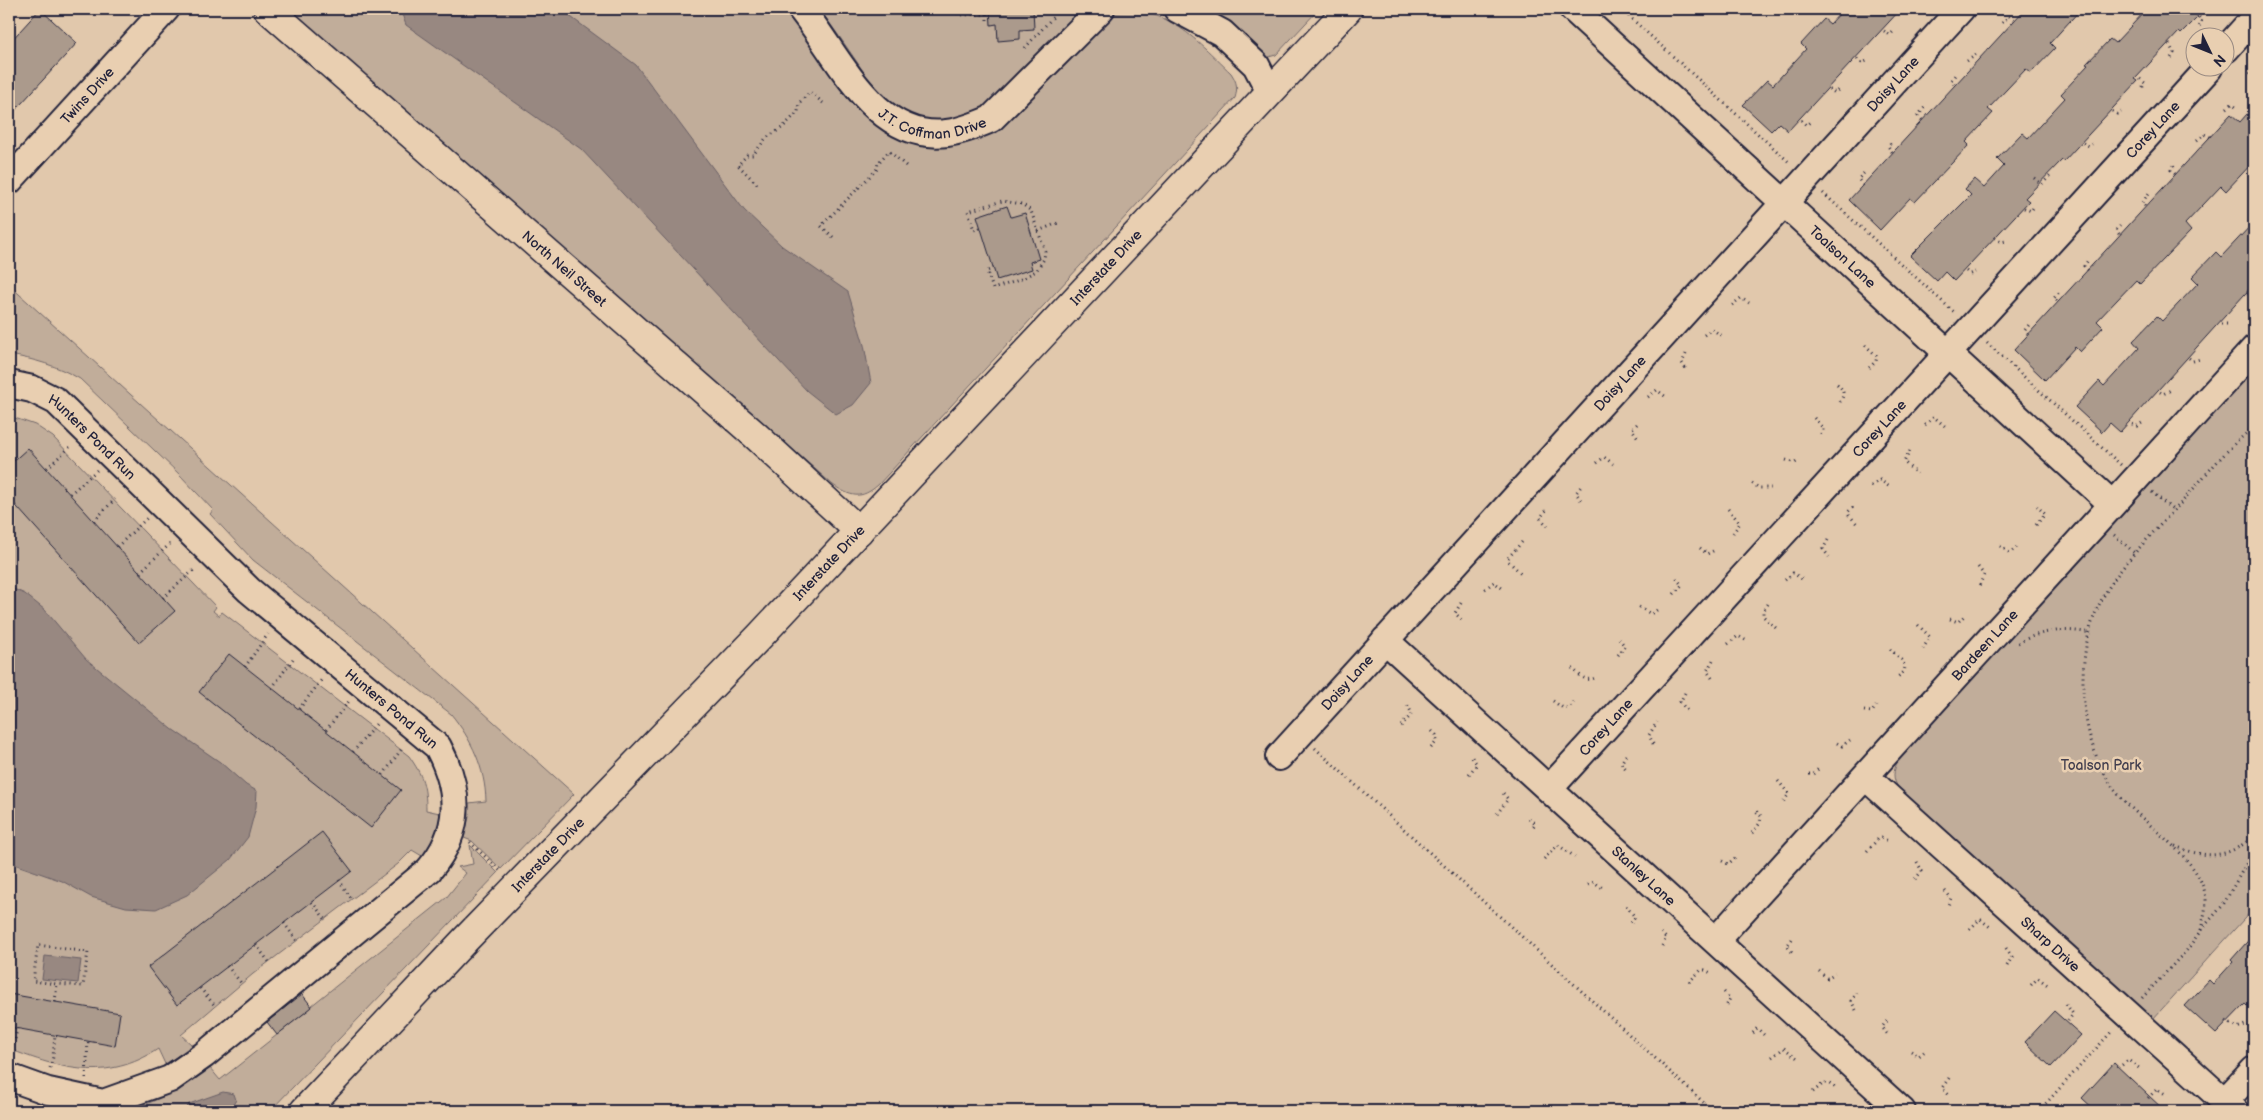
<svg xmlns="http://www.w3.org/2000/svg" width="2263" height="1120" viewBox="0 0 2263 1120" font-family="'Balsamiq Sans',sans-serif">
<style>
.green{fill:#c1ad9a;stroke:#72686a}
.water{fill:#988881;stroke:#695f65}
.building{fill:#ab9a8c;stroke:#22223b}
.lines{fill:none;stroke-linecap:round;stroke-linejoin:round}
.minor-casing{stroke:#22223b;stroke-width:30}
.major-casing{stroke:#22223b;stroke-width:31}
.path{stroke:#22223b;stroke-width:3;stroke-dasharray:1 4;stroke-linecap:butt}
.minor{stroke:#e9cfb1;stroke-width:26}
.major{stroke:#e9cfb1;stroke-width:28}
.labels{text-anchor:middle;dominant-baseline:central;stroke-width:5;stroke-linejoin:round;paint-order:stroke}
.street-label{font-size:14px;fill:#22223b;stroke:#e9cfb1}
.park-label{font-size:14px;fill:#423e4e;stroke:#e9cfb1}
</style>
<rect width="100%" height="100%" fill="#e1c8ac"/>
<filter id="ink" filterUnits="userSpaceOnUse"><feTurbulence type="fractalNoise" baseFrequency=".02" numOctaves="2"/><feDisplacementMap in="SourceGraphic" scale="10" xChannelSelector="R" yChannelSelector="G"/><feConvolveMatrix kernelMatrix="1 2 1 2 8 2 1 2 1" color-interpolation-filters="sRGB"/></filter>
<g filter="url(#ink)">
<g class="green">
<path d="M288,9H788L810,34L870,118C892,138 911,139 940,144L1106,15C1163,0 1194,38 1231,73C1237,82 1238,88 1235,98L878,485C861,500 851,497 833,485C653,324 468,169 288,9Z"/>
<path d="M819,9H1081L994,102C964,121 925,130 893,108C878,97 869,80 859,65C846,46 833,27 819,9Z"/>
<path d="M1198,9H1319L1276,55L1261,59Z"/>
<path d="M9,285L574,794L501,869L472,841L464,838L469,817V803L486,801C485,768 472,740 451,714L253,560L210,514L213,510L180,475L80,379C58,366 34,359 9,355Z"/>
<path d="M2254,369V908L2152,1020L1899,789C1892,778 1893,772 1898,760Z"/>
<path d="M9,416L35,425L53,437L216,607L213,611L219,616L222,612L409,756C423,776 426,786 426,810L444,814L427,859L412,850L398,864L253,974L181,1035L191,1044L192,1047L165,1064L158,1049C107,1083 61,1069 9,1049Z"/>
<path d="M470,845L498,873L270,1111H131L178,1090L210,1068L220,1080L311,1008V1006L446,898L466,873L458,867L473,864Z"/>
</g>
<g class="water">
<path d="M400,9H560L636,65L744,210L782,246L848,292L864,345L871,383L853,405L836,414L807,391L581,149L406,25Z"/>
<path d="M9,587L25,594L45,610L86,659L172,729L220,762L246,785L257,791L256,807L248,837L230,860L187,895L156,909L126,907L91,897L62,881L14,864H9Z"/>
<path d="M45,956L81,960L78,983L42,979Z"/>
<path d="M223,1092L234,1094L236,1100L229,1111H185L189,1104Z"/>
</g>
<g class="building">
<path d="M40,9L77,43L9,117V43Z"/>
<path d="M990,9H1033L1034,29L1020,30V39L998,41L997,24L991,25Z"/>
<path d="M1844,9H1901L1788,131L1779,123L1771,131L1743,105L1767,80L1773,85L1806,49L1801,44L1824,19L1830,24Z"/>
<path d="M2025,9H2081L2050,43L2055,48L2031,73L2026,69L1988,109L1993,113L1966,142L1969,145L1915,202L1910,198L1880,230L1849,200Z"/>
<path d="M2147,9H2189L2198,17L2181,34L2179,32L2135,79L2138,81L2064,161L2062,160L2025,198L2029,201L1954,281L1945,272L1937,281L1910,256L1971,195L1965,189L1974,179L1984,188L2004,166L1997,159L2022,133L2028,138L2065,98L2061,94L2088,65L2086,64L2110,39L2115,43Z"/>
<path d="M2254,106V161L2226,191L2221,186L2185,224L2191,231L2140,284L2136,280L2097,321L2103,327L2080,352L2075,347L2045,380L2014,350L2231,114L2240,122Z"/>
<path d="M1007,206L1011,217L1025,213L1039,259L1030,262L1032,269L997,280L977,216Z"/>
<path d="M2254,222V284L2120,432L2110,423L2102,432L2075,407L2099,381L2104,386L2139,348L2133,341L2157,316L2162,321L2198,283L2192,277L2216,252L2221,257Z"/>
<path d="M28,448L175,611L139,643L9,498V465Z"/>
<path d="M229,654L401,790L371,828L199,692Z"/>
<path d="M322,832L352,871L177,1005L148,967Z"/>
<path d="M2254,934V998L2247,1006L2245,1004L2216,1034L2185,1006L2209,980L2213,984L2233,962L2231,960Z"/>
<path d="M9,994L120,1013L115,1046L9,1027Z"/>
<path d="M302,994L312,1007L277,1035L267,1022Z"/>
<path d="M2054,1011L2081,1035L2051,1067L2025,1042Z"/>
<path d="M2114,1063L2165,1111H2096L2082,1098Z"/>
</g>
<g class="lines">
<defs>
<g id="minor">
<path id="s1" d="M801,9C839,56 875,142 947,133C962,131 977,125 991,119L1101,9"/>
<path d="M1177,9L1222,33L1256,65L1270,92"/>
<path id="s2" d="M1573,9L2112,504"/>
<path d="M2226,49L2254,18"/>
<path id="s3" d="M9,181L166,9"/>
<path id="s4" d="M9,384L32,389L56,401L249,590L438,747C461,791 462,831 429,870L204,1055L170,1079L103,1103L48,1091L9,1077"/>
<path id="s5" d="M1385,640L1902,1111"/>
<path id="s6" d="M1279,757L1961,9"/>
<path id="s7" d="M1866,777L2235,1111"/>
<path id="s8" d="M1549,789L2209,68"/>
<path id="s9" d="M1716,940L2254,349"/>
<path d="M2224,1102L2254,1070"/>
</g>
<g id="major">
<path id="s10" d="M268,9L755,435L859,531"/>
<path id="s11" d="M304,1111L465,940L760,636L1348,9"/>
</g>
</defs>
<use href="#minor" class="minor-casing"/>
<use href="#major" class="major-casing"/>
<g class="path">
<path d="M955,9L959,15L987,14"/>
<path d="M987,9V20"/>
<path d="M1621,9L1790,163"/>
<path d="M2199,17L2202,20L2199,27"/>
<path d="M2002,23L2009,16L2015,20"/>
<path d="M1884,31L1890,35L1895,30"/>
<path d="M2169,44L2174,53L2171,58"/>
<path d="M1025,48L1053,17V9"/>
<path d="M1857,59L1862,63L1867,61"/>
<path d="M1967,61L1976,55"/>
<path d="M2250,74L2254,70"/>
<path d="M2140,79L2145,83L2141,90"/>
<path d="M1954,84L1951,80L1955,75"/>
<path d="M1829,89L1835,93L1838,90"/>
<path d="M2227,108L2232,104L2237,108"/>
<path d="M2112,111L2117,114L2121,112"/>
<path d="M1801,120L1806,125L1810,122"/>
<path d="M1922,120L1918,116L1925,107"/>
<path d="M2197,140L2204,134L2210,137"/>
<path d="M2083,143L2089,146L2092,144"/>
<path d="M1892,152L1888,146L1893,140"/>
<path d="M2175,174L2171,170L2176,163"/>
<path d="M2034,178L2042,184L2052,174"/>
<path d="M757,184L738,165L747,155H753L766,138L782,128L798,112L799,103L810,92L823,103"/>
<path d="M1863,185L1858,179L1865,172"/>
<path d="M1823,193L1955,313"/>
<path d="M2145,206L2142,202L2149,193"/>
<path d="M2024,208L2031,211L2033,208"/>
<path d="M980,228L974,230L968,211L1002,201L1022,204L1031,211L1045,251L1044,259L1036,271L1019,280L993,289L987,271L993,269"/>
<path d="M1038,231L1058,223"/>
<path d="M2119,234L2116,230L2120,226"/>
<path d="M833,237L821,226L877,169L878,163L889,151L906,166"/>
<path d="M1995,238L2001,242L2006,241"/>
<path d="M2088,270L2084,266L2089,259"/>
<path d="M1966,271L1970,274L1975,272"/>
<path d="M2247,293L2254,294"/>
<path d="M2057,301L2054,298L2060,291"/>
<path d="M1732,305L1741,298L1749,303"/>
<path d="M2221,324H2227"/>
<path d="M2028,334L2025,330L2031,322"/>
<path d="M1704,335L1712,329L1722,336"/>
<path d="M1987,343L2121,465"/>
<path d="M1865,345L1877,356L1876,361L1869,368"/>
<path d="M1686,354L1682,363L1687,371"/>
<path d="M2189,358L2193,361L2200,359"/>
<path d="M1837,384C1844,390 1845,394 1840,402"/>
<path d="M2160,392L2163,394L2171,390"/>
<path d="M1648,397L1657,390L1666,397"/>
<path d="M1814,418L1823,428V432L1818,437"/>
<path d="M1637,424L1632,429L1639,439"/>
<path d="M2132,424L2137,426L2142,423"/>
<path d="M1925,425L1934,417L1946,427"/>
<path d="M1910,451L1904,462L1917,474"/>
<path d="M1786,460L1795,463L1799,460"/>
<path d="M1597,463L1604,457L1613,464"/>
<path d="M47,468L72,445"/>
<path d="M1752,483L1759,488H1771"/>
<path d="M1871,486L1880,480L1891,488"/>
<path d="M2152,492L2174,511"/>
<path d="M70,494L97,470"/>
<path d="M1581,500L1576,493L1582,485"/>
<path d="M1853,507L1848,512L1849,515L1858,525"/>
<path d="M1728,509L1740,523L1733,533"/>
<path d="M94,521L115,499"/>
<path d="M2036,525L2045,514L2037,506"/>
<path d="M1548,526L1540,518L1548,508"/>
<path d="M2114,535L2136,554"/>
<path d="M1828,540L1823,549L1829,557"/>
<path d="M1522,542L1508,558V561L1523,575"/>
<path d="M2000,546L2010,553L2017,547"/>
<path d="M117,547L147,518"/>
<path d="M1700,548L1707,554L1715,550"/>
<path d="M1978,567L1984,575L1979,586"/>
<path d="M140,572L171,543"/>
<path d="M1785,580L1793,573L1802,579"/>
<path d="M1485,589L1494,582L1502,588"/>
<path d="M1674,594L1682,585L1676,578"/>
<path d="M163,598L196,568"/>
<path d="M1461,603L1455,613L1462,620"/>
<path d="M1768,604L1763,611V616L1777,629"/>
<path d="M1639,607L1651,614L1657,610"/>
<path d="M1950,619L1958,622L1965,615"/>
<path d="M1918,625L1930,637L1921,652"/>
<path d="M2018,643C2042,630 2064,628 2091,633"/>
<path d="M1728,644L1738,636L1747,641"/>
<path d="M1890,649L1902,660L1905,667L1904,672L1896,678"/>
<path d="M1618,655L1625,646L1619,639"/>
<path d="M245,667L268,634"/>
<path d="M1572,668C1581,676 1585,683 1597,677"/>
<path d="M1712,678L1707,671L1713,660"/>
<path d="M272,688L295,656"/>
<path d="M1685,693L1680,702L1689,713"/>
<path d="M1553,701L1563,708H1568L1574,702"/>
<path d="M299,709L323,678"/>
<path d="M1864,711L1872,712L1876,706"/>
<path d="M1401,726L1412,714L1407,704"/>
<path d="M326,730L350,700"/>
<path d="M1837,743L1842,746L1850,740"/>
<path d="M1653,744L1649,735L1657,722"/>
<path d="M1315,748L1713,1111"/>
<path d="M1431,748L1437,741L1436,735L1432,731"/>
<path d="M353,752L377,723"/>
<path d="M1626,755L1621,763L1627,770"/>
<path d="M1469,774L1477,764L1470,755"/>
<path d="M1809,774H1814L1819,768"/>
<path d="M383,775L403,747"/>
<path d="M1778,781L1789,794L1783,802"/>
<path d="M1497,814L1508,799L1503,793"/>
<path d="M1529,818L1535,824L1531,829"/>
<path d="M1752,833L1760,823L1761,816L1756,811"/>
<path d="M470,842L501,872"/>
<path d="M2175,846C2207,859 2227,859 2254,836"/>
<path d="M1867,851L1879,838H1882L1888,841"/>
<path d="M1544,859L1558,845L1575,857"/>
<path d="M1722,861L1728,864L1736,857"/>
<path d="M1915,879L1922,871L1916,860"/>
<path d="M339,880L351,898"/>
<path d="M1588,885L1594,882L1604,889"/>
<path d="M1945,891L1951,898L1947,908"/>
<path d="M312,902L325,919"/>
<path d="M1626,906L1635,917L1631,923"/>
<path d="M284,923L297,941"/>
<path d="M1970,929L1980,919L1990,927"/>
<path d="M2201,930C2203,920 2206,910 2206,900C2203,856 2136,822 2111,785C2079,736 2074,660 2098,607C2115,570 2153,533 2181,503C2204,477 2226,449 2254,427"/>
<path d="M1661,933L1666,938L1661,948"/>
<path d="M1792,939L1787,946L1792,952"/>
<path d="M256,945L269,962"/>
<path d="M2006,948L2012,957L2007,966"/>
<path d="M227,966L242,984"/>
<path d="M1819,971L1827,978L1835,973"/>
<path d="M1689,982L1701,970H1705L1711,973"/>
<path d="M2031,985L2038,978L2049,986"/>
<path d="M200,988L216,1007"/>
<path d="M1724,992L1730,998L1726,1007"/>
<path d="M2142,998L2187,950L2201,930L2223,905L2254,850"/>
<path d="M55,1002L57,984L33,981L38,945L88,952L83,986L57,984"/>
<path d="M2066,1004L2073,1014L2068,1021"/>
<path d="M1856,1010L1851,1001L1857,993"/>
<path d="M1887,1021L1882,1027L1889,1036"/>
<path d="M2226,1021L2237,1028L2245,1025"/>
<path d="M1753,1033L1757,1028L1765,1036"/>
<path d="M1911,1051L1919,1056L1925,1051"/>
<path d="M10,1053L14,1045L17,1029"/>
<path d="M1772,1057L1784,1048L1800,1060"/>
<path d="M2122,1065L2128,1060L2139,1068"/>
<path d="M50,1068L53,1057L55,1035"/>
<path d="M86,1078L88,1041"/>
<path d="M1949,1078L1942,1088L1949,1095"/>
<path d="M1813,1092L1824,1083H1828L1836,1088"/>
<path d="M2148,1098L2157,1089L2167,1095"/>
<path d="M1854,1105L1858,1111"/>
<path d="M2039,1111L2113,1030"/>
</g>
<use href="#minor" class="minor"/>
<use href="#major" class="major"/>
</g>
</g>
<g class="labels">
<g class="street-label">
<text stroke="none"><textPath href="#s6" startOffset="911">Doisy Lane</textPath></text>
<text stroke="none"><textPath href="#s3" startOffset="116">Twins Drive</textPath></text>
<text stroke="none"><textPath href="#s1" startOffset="186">J.T. Coffman Drive</textPath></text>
<text stroke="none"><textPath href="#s8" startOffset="894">Corey Lane</textPath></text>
<text stroke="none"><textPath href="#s2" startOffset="366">Toalson Lane</textPath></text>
<text stroke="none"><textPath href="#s11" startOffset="1164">Interstate Drive</textPath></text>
<text stroke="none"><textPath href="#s10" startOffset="394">North Neil Street</textPath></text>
<text stroke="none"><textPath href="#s6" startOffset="506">Doisy Lane</textPath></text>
<text stroke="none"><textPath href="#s8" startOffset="489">Corey Lane</textPath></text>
<text stroke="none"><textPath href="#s4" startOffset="101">Hunters Pond Run</textPath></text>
<text stroke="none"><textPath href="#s11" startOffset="759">Interstate Drive</textPath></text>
<text stroke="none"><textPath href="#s9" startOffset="399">Bardeen Lane</textPath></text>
<text stroke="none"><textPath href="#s6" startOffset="101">Doisy Lane</textPath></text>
<text stroke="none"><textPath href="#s4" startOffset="506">Hunters Pond Run</textPath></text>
<text stroke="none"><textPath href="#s8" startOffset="84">Corey Lane</textPath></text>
<text stroke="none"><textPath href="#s11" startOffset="354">Interstate Drive</textPath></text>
<text stroke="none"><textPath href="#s5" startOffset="350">Stanley Lane</textPath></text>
<text stroke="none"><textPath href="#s7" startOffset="249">Sharp Drive</textPath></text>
</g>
<g class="park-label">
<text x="2101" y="765">Toalson Park</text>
</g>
</g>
<rect width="2263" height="1120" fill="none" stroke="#e9cfb1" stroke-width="30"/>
<rect x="15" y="15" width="2233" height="1090" fill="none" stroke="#22223b" stroke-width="2" filter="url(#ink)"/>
<g transform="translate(2210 52) rotate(133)"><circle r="24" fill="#e9cfb1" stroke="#998a82"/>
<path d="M0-4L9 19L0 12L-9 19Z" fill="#22223b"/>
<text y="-8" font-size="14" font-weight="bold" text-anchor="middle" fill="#22223b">N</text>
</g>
</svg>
